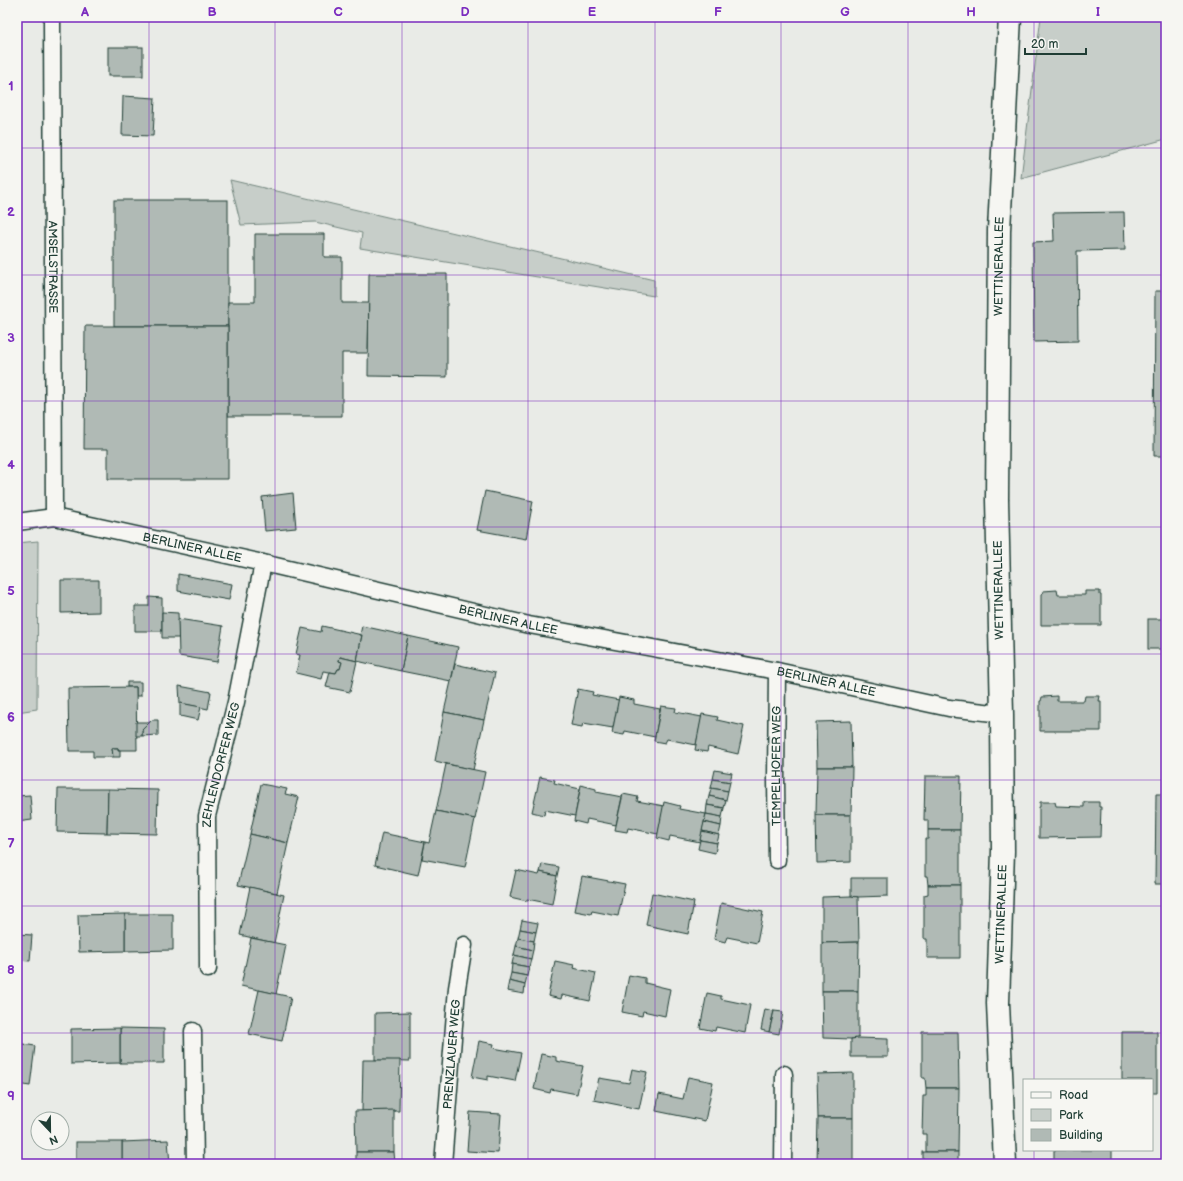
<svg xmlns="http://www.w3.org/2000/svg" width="1183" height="1181" viewBox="0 0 1183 1181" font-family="'Balsamiq Sans',sans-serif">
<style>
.green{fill:#c7cec9;stroke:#73867e}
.building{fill:#b0bab5;stroke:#1f3d34}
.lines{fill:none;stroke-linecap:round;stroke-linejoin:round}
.street-casing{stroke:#1f3d34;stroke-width:19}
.secondary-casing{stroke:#1f3d34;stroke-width:25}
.street{stroke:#f6f6f2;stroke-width:16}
.secondary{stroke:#f6f6f2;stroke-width:22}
.grid{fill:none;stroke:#7b2cbf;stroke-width:1;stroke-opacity:0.55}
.labels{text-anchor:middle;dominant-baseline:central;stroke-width:3.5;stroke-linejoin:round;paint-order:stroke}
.street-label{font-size:12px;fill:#1f3d34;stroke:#f6f6f2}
.neatline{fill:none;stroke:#7b2cbf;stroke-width:1.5}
.grid-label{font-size:13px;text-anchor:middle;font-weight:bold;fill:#7b2cbf}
</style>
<rect width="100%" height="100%" fill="#e9ebe7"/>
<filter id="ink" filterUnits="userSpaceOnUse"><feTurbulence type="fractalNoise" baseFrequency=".025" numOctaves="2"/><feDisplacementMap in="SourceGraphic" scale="8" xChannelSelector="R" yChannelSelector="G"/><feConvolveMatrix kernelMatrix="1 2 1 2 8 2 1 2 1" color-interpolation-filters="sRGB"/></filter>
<g filter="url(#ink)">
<g class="green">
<path d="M1041,17H1166V139L1021,178Z"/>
<path d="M230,180L654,280V296L360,248L362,233L315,222L241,225Z"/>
<path d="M38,541L37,709L17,712V543Z"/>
</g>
<g class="building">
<rect x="108" y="47" width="35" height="29"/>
<path d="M123,96L155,98L153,136L122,135Z"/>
<rect x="114" y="200" width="114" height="126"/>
<path d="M1124,212L1125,250L1077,251L1078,341L1034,342L1033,242L1054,241L1053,213Z"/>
<path d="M255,234H324V257H342V303H369L368,353H342V416H228V302H255Z"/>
<path d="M369,274H447V377L368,376Z"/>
<path d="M1155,291H1166V456H1154Z"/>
<path d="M85,326H228V479H108V449H84Z"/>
<path d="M485,491L533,501L526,539L477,530Z"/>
<path d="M293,493L296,528L265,531L262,497Z"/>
<path d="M178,574L232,584L229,600L178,591Z"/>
<path d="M61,580H99V612L61,613Z"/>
<path d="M1057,590L1058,595H1085V591H1100V595H1101V625H1041V595H1042L1043,591Z"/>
<path d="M149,597L162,598V631H135V606H149Z"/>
<path d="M162,612L178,613L179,638H162Z"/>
<path d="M178,619L223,626L217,662L179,656Z"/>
<rect x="1148" y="619" width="18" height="30"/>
<path d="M322,626L362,635L357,661L340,657L339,661L342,662L340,669H338L336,673L323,671L321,679L296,673L300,655L296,654L302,628L321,632Z"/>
<path d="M362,626L408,636L401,671L357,661L362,635H360Z"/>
<path d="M408,636L458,647L451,681L401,671Z"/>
<path d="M340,657L357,661L350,692L326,687L330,672L336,673L338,669H340L342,662L339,661Z"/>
<path d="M455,664L495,673L484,720L444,712Z"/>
<path d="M127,682H141V696H136V687H127Z"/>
<path d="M179,686L211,692L208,709L180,703Z"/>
<path d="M136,687L137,750H118V748H112L113,757H93V751H69L68,688Z"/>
<path d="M578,689L593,692L592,695L619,700L613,728L583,723L582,727L571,725Z"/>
<path d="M1057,696V701H1084L1085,696H1100L1099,701H1101V731H1040V701H1041L1042,697Z"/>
<path d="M619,697L634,700V704L660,709L655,737L625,731L624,735L612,733Z"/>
<path d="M180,703L201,707L198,720L180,716Z"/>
<path d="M661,706L676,708L675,712L702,717L696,745L667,739L665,743L654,741Z"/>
<path d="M444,712L484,720L473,770L435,761Z"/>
<path d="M702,714L718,717L717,720L744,726L738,754L708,747L707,752L695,750Z"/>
<path d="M152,720H158V735L142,736V730Z"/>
<path d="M851,721L852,767H817L816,722Z"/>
<path d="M136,722H150L142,730V736H136Z"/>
<path d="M112,748H118V750H120V757H113Z"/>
<path d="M446,764L485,772L475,819L436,811Z"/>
<path d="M817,767H852L851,815H816Z"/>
<path d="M715,770L732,773L730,782L713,779Z"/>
<path d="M925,776H961L960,830H928V820H924Z"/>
<path d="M540,777L555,780L554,783L580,789L575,816L545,810L544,815L532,812Z"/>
<path d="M713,779L730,782L728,791L711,788Z"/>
<path d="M261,784L287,789L285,794L299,797L288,843L250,834Z"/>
<path d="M581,785L596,789V792L622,797L616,825L587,819L586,824L574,821Z"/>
<path d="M711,788L728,791L726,800L709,796Z"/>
<path d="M58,789H108L107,833L57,832Z"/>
<path d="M108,789L158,790L157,834L107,833Z"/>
<path d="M623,794L638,797L637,801L664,806L658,834L628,828L627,832L615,830Z"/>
<path d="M1156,794H1166V884H1155Z"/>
<path d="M30,795L32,820L17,822V796Z"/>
<path d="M709,796L726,800L724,808L707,805Z"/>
<path d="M664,802L680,806L679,809L706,814L700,842L670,836L669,841L657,838Z"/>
<path d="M1040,802H1055L1056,806L1084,807V802H1099V807H1101L1100,837L1039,838V807H1040Z"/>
<path d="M707,805L724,808L722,817L706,814Z"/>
<path d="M436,811L475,819L465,867L422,859L425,842L429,843Z"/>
<path d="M706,814L722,817L721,826L704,822Z"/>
<path d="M816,815H851V862L817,863Z"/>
<path d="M704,822L721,826L719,835L702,831Z"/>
<path d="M928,830H960V885H928L927,876H925V839H928Z"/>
<path d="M702,831L719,835L717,843L700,840Z"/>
<path d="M382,833L425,842L418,875L375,865Z"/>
<path d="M250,834L288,843L277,893L238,885Z"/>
<path d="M700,840L717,843L715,853L698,849Z"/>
<path d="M542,864L559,867L557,876L540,872Z"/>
<path d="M516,870L539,875L540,872L557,876L552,904L527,899V901L510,897Z"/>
<path d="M582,876L625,884L618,916L592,911L591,914L575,911Z"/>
<path d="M851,878H888V896L858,897L851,896Z"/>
<path d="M928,885H960V958H927V939H924V895L928,894Z"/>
<path d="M250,887L284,895L274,943L240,935Z"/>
<path d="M652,893L694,902L688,934L646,925Z"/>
<path d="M851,896L858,897L859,942L822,943V897Z"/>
<path d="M721,903L763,912L757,943L727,937L725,942L714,939Z"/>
<path d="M125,914H173V950L125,951Z"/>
<path d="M125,914V951L79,952L78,915Z"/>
<path d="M522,920L538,923L536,932L520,929Z"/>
<path d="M520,929L536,932L534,941L518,938Z"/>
<path d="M17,934L32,935L30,961L17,960Z"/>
<path d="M251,938L286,945L276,994L241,986Z"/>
<path d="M518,938L534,941L533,950L516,946Z"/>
<path d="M859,942L858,991H822V943Z"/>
<path d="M516,946L533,950L531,959L514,955Z"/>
<path d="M514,955L531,959L529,967L512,964Z"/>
<path d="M555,961L574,965L573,968L596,973L590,1001L562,995L561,999L548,996Z"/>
<path d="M512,964L529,967L527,976L511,973Z"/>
<path d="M511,973L527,976L525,985L509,981Z"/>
<path d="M629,975L645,978V983L670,989L665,1016L643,1011L642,1016L622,1012Z"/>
<path d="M509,981L525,985L524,994L507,991Z"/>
<path d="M259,990L291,997L282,1041L249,1034Z"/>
<path d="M822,991H858V1038L851,1039L823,1038Z"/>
<path d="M707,993L721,996V999L750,1005L745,1033L716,1027L715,1031L700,1028Z"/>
<path d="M765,1009L774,1011L769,1032L761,1030Z"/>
<path d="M774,1011L783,1012L779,1034L769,1032Z"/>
<path d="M410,1012V1061L375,1060V1013Z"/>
<path d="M120,1028L164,1029V1063H120Z"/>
<path d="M120,1028V1063L71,1064V1029Z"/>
<path d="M922,1032H958L959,1088H926L925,1078H922Z"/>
<path d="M1122,1032H1157V1093H1152V1080H1122Z"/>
<path d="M858,1038L888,1039V1057H851V1039Z"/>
<path d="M479,1041L494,1044L493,1048L521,1053L515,1081L488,1076V1080L472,1077Z"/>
<path d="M17,1043L35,1046L30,1086L17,1084Z"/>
<path d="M541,1054L556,1057V1061L583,1066L577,1094L551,1089L550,1093L534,1089Z"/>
<path d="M363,1060H400L399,1111H362Z"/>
<path d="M632,1069L647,1072L639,1109L594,1100L599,1078L629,1083Z"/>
<path d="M853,1073V1118H818L817,1074Z"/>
<path d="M688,1077L713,1082L705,1121L656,1111L659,1094L683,1099Z"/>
<path d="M926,1088H959L958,1152H926V1134H922L923,1096H926Z"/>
<path d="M394,1110V1152H356L355,1111Z"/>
<path d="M470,1112L501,1114L498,1153L467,1151Z"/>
<path d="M818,1118H853V1164H817Z"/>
<path d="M168,1140L170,1164H122V1142Z"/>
<rect x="76" y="1142" width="46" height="22"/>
<rect x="1054" y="1150" width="58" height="14"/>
<path d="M356,1152H394L395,1164H356Z"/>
<rect x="923" y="1152" width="35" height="12"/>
</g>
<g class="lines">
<defs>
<g id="street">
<path id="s1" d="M52,17L54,517"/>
<path id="s2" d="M17,522L54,517L263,563L529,625L777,671L949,708L1002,714"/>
<path id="s3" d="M777,860L776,779L777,671"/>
<path id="s4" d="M208,969L207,816L236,702L263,563"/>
<path d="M193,1031L195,1164"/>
<path id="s5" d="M443,1164L457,988L464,945"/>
<path d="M783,1164L784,1074"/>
</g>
<g id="secondary">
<path id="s6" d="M1005,1164L998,1003L1003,851L1002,714L997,500L999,230L1010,17"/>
</g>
</defs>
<use href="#street" class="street-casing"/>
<use href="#secondary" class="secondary-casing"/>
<use href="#street" class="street"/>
<use href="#secondary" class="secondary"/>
</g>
</g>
<path class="grid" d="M149,17V1164M275,17V1164M402,17V1164M528,17V1164M655,17V1164M781,17V1164M908,17V1164M1034,17V1080M17,148H1166M17,275H1166M17,401H1166M17,527H1166M17,654H1166M17,780H1166M17,906H1166M17,1033H1166M1034,1150V1164"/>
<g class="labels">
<g class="street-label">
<text stroke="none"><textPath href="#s1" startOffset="250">AMSELSTRASSE</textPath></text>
<text stroke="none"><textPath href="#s6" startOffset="898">WETTINERALLEE</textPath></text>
<text stroke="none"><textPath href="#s2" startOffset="179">BERLINER ALLEE</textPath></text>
<text transform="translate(999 590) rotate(-91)">WETTINERALLEE</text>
<text stroke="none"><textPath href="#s2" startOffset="503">BERLINER ALLEE</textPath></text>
<text stroke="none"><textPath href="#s2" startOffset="827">BERLINER ALLEE</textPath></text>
<text stroke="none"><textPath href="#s4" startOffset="206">ZEHLENDORFER WEG</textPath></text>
<text stroke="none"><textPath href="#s3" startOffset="94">TEMPELHOFER WEG</textPath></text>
<text stroke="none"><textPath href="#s6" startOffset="250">WETTINERALLEE</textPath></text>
<text stroke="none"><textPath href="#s5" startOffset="110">PRENZLAUER WEG</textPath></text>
</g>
</g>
<rect width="1183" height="1181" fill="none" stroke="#f6f6f2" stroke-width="44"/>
<rect x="1023" y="1079" width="130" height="72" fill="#f6f6f2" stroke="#a0aca6"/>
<rect x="1031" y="1092" width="20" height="6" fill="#f6f6f2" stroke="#a0aca6"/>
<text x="1059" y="1099" font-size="12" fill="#1f3d34">Road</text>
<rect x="1031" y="1109" width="20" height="12" fill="#c7cec9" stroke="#a0aca6"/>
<text x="1059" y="1119" font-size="12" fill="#1f3d34">Park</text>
<rect x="1031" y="1129" width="20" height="12" fill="#b0bab5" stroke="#a0aca6"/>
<text x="1059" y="1139" font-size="12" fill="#1f3d34">Building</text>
<g transform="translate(50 1131) rotate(158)"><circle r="19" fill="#f6f6f2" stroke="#a0aca6"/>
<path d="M0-3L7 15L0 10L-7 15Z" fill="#1f3d34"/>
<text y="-6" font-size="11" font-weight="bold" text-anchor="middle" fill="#1f3d34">N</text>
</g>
<path d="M1025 48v6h61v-6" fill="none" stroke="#1f3d34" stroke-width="2"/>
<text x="1031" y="48" font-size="12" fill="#1f3d34" stroke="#f6f6f2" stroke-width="3" paint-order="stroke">20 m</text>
<rect x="22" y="22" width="1139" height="1137" class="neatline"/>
<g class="grid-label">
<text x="85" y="16">A</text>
<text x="212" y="16">B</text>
<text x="338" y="16">C</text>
<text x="465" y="16">D</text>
<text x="592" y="16">E</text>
<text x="718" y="16">F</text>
<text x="845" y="16">G</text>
<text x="971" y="16">H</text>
<text x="1098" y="16">I</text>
<text x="11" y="90">1</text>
<text x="11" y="216">2</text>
<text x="11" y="342">3</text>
<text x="11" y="469">4</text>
<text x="11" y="595">5</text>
<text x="11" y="721">6</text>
<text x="11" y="848">7</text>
<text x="11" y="974">8</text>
<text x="11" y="1100">9</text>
</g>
</svg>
